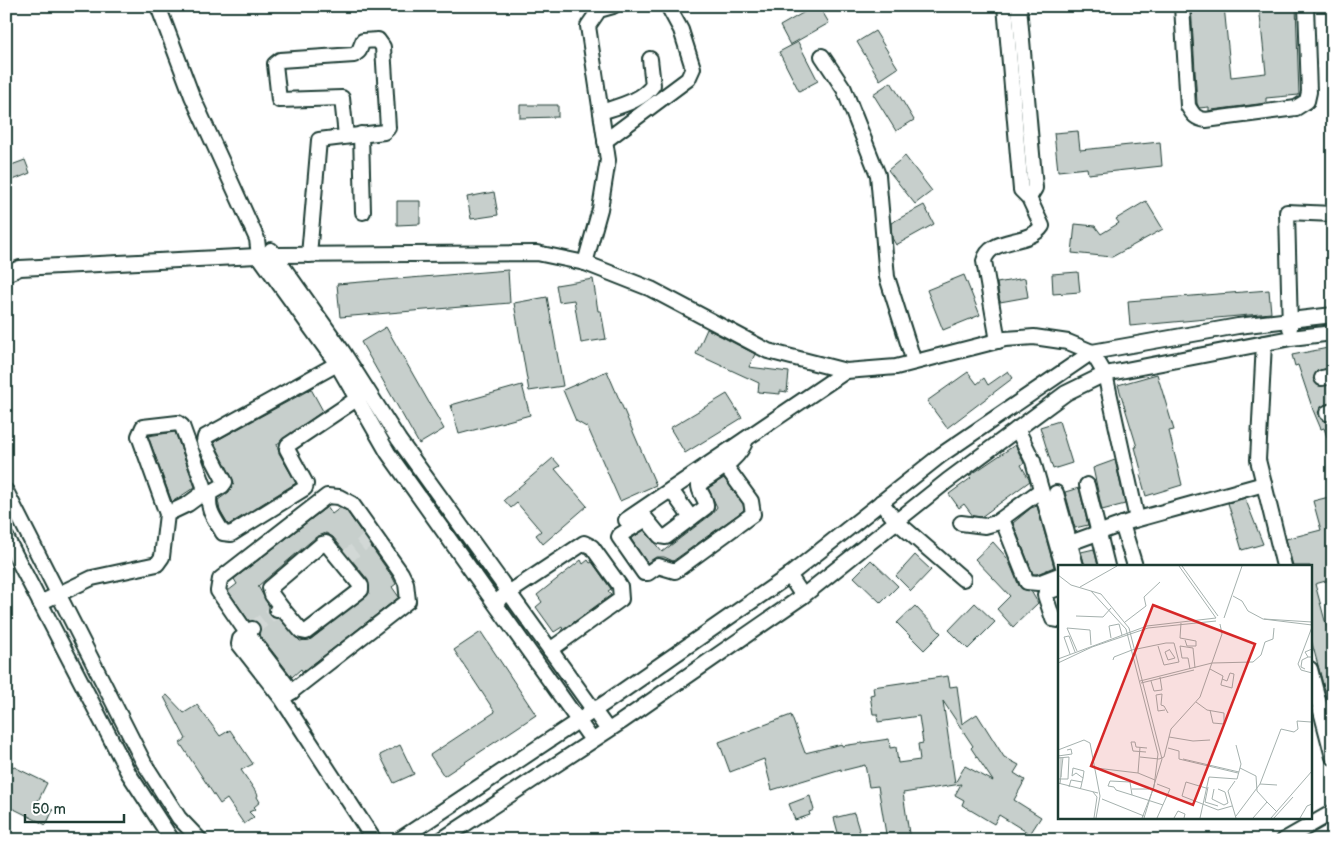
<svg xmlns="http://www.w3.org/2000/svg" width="1339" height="846" viewBox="0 0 1339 846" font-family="'Balsamiq Sans',sans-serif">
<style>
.building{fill:#c7cfcc;stroke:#1f3d34;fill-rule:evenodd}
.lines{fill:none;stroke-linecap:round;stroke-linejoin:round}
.minor-tunnel{stroke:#d2d8d6;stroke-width:14;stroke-dasharray:14 7;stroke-linecap:butt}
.minor-casing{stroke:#1f3d34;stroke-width:18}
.minor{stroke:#fff;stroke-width:14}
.inset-road{fill:none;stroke:#a5b1ae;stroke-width:1}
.view{fill:#d62828;fill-opacity:0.15;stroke:#d62828;stroke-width:2.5}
.inset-edge{fill:none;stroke:#1f3d34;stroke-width:2.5}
</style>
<rect width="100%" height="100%" fill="#fff"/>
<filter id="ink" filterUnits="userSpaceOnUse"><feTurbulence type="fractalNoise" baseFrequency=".02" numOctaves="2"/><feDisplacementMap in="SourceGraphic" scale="10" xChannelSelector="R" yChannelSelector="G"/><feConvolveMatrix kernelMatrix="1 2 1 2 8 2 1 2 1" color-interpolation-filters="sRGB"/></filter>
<g filter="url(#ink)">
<g class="building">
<path d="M815,6H819L829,23L790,45L780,26Z"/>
<path d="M1191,6H1224L1231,77L1266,73L1259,6H1296L1299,95L1266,98V103L1212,110L1209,111V107L1199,108L1197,103Z"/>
<path d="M875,31L898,68L880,80L857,42Z"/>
<path d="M798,42L818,81L799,91L779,52Z"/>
<path d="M891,82L914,120L896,131L873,94Z"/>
<path d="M520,105H558V117L520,118Z"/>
<path d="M1078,131L1080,150L1160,142L1162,166L1088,174L1087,168L1058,171L1054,133Z"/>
<path d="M905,156L932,191L915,204L888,170Z"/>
<path d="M25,160L30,173L6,183V167Z"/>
<path d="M494,192L498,215L471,219L467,197Z"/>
<path d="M397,201H420V224L397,225Z"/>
<path d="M1146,201L1163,229L1112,257L1072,253L1075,224L1095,226L1101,234L1119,223L1116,219Z"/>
<path d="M924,205L934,224L896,245L892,238L891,223Z"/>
<path d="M508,270L510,303L340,317L337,284Z"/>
<path d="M1078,272L1080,292L1053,294L1052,274Z"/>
<path d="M964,275L980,315L943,330L927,290Z"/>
<path d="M1025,278L1028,297L1000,302L997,283Z"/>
<path d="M593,279L598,311H601L606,339L581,343L574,300L559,302L556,285Z"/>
<path d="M1269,290L1271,313L1130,326L1128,301Z"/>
<path d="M547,297L563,386L529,391L514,303Z"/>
<path d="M386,327L444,429L419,444L361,342Z"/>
<path d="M707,329L755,354L749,367L789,372L787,392L780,391V394L758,392L759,383L696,354Z"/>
<path d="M1328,348L1332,367L1317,371L1313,379L1320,386L1333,385V402L1324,405L1318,412L1322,420H1333V449H1331L1324,428L1321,429L1313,410L1298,365L1295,366L1292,355Z"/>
<path d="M607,371L656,485L620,501L588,428L576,421L563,390Z"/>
<path d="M1008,371L1013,378L947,428L927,401L968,372L977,384L984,378L988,385Z"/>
<path d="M1157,374L1174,430L1169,431L1182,485L1146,496L1140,475L1142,474L1135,447H1137L1118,385Z"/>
<path d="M522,385L530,415L459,434L451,405Z"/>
<path d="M311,389L323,411L277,444L279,453L296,483L228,525L220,511L218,500L229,492L234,482L214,442Z"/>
<path d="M727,394L742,418L685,453L670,428Z"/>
<path d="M1059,421L1072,463L1053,469L1040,427Z"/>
<path d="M175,432L195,487L172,502L148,436Z"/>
<path d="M1015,445L1024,463L1021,465L1030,481L981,517L973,516L964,504L959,508L949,494L971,478L969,476Z"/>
<path d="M553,458L560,466L555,469L587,506L543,544L536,535L541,531L517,503L511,508L504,500Z"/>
<path d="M1115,460L1125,504L1102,510L1093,468Z"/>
<path d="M724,478L743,504L744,510L673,561L664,557H656L647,563L631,539L644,530L662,552L712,514L717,507L708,488Z"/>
<path d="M1079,488L1088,525L1075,528L1065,492Z"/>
<path d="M1333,496V579L1315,584L1333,650V713H1331L1310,636V566H1293L1286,539L1321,530L1313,501Z"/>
<path d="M1245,498L1263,544L1242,550L1228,503Z"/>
<path d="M1037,506L1054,567L1037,574H1033L1013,523L1031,508Z"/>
<path d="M327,507L332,514L340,508L346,510L393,578L396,584L392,587L399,597L303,672L301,669L292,677L259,634V624L249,621L228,591L237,584L234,579ZM326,533L333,537L368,580L369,593L311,639L300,641L279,618L270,616L269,606L258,586L316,537Z"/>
<path d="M993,542L1008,559L1019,586L1022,589L1031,591L1038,603L1013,627L997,609L1010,596L975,559Z"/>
<path d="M1094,549L1098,566H1085L1081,552Z"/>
<path d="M915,555L931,570L911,591L896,576Z"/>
<path d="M581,560L583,564L588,560L590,563L592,562L611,589L608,591L611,595L563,630L562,627L554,632L536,607L542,602L537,595Z"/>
<path d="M871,560L898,586L881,603L854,577Z"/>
<path d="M975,603L995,622L968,649L949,630Z"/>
<path d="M915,606L941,633L924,650L897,623Z"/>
<path d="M481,632L536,715L444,776L430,755L495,712L454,650Z"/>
<path d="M948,676L950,687L957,686L962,724L977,714L1004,757L1019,765L1014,773L1025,780L1014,800L1041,817L1030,834L999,815L994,824L962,805L964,800L955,795L961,784L903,793L910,840H887L878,786L869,787L865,765L841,771V769L772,790L764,759L730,772L719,742L791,715L805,753L842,744V746L889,739L890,748L896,747L898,763L920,760L918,744L923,743L919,716L878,722L877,714H873L870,695L874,694L873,687ZM943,701L973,746L971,748L993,781L965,766L955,783Z"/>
<path d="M167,695L184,713L197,705L220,736L230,730L253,764L241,770L258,795L257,797L260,802L254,807L256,809L249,812L254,817L244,824L227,799L220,804L180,743L186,739L164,697Z"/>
<path d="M400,745L414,774L394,783L380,755Z"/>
<path d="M6,763L47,783L37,803L53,810L46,825L6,805Z"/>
<path d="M810,796L814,810L809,812L810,815L795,820L789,804Z"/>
<path d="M854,813L862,840H840L834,818Z"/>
</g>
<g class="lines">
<g class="minor-tunnel">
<path d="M344,559L369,539"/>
<path d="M252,629L277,610"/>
</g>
<defs>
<g id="minor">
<path d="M158,6L192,96L257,239L259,256L337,364L388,453L592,740"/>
<path d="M1019,6L1035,188L1029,198"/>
<path d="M1182,6L1188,106C1193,115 1196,119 1206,120L1296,108L1307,101L1309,92L1306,6"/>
<path d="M822,56L844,89L878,175L887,277L914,362"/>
<path d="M601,112C619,106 642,101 653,85L650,59"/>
<path d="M361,134L363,212"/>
<path d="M605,141L688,79L693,68L681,30L668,6"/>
<path d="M271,250L343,352L399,440L608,730"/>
<path d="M309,255L319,140L384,132L388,128L383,47L378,40L363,41L359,51L354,55L280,60L275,64L279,100L342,98L346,136"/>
<path d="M585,263L600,209L608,160L588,26L599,10L613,6"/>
<path d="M6,274L20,268L276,255L537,253L585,263L651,289L768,351L846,371L896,367L1005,339L1034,337L1068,342L1092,352L1105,374L1137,519"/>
<path d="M1290,328L1287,212L1333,214"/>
<path d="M998,341L984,261C990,236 1029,246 1042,226L1029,198L1021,190L1005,6"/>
<path d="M1264,343L1258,460L1264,484"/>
<path d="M337,364L205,437L204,442L225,482L222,486L210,493C206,510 215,519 223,533L231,534L305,488L306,484L287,449L288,445L364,394"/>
<path d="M1322,378L1333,376"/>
<path d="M1327,413L1333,411"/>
<path d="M1017,429L1033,461L1063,566"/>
<path d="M725,465L751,501L753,514L675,571L658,566L648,573H644L619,537L620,535L646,519L660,536L666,537L706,507C707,498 698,493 699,484C716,472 740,460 746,439"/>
<path d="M1087,485L1107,566"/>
<path d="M671,490L691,518"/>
<path d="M6,491L144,763L179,818L200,840"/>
<path d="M1056,493L1076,566"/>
<path d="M881,502L896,521L963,579"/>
<path d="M1002,519L1027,582L1038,583L1059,575"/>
<path d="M626,520L846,371"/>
<path d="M961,523L985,526L996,523L1041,490"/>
<path d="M1122,524L1135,566"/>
<path d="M6,537L129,774L172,840"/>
<path d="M1070,543L1131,521L1264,484L1284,566"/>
<path d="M789,575L803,596"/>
<path d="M1059,588L1047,592L1045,595L1053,619L1059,620"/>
<path d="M501,598L584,543L592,547L620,586L621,599L550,650"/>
<path d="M40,603L92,578L157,564L162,557L167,514L139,436L143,427L178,423L182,426L204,486L203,493L188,504L167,514"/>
<path d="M277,610L281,607L272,595L270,588L322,544L326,543L361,586V590L306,632L301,631L281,607"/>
<path d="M252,629L247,633L292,692"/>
<path d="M1310,669L1333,757"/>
<path d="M282,699L408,601L406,583L401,573L352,504L339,497L327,496L220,579L218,591L247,633L240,639L239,644L282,699L374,840"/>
<path d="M399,840L608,701L787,577L941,455L1092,352L1238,326L1333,315"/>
<path d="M441,840L621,722L803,596L947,481L1066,393L1105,374L1291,338L1333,333"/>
<path d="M1284,840L1333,812"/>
</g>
</defs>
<use href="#minor" class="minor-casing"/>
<use href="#minor" class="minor"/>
</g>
</g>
<g transform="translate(1058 565)">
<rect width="254" height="254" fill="#fff"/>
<path class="inset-road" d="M121,1L158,53M124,1L160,51M0,10L13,20L43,29L71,63L104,194L86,253M22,22L59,1M33,26L68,64L100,189L96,222L84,253M175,31L184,36L190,46L205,54L254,60M18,51L45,52L53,43M166,53L184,1M206,54L254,57M67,57L88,41L86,32L102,17M123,58L122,73L138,76V81H129L127,75M254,62L240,99L243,105L254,108M53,73L51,61L61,59L64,70M111,84L117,93L110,95L107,87L111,85M254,84L247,87L250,92H254M19,86L9,63L32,65L33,80M12,89L6,72L11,71L17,87M0,94L89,61L158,53M55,95L56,92L74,85L108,78H116L121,97L106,100L100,81M0,98L34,82L90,63L158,56M132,104L130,93H124L122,81L135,83L137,103M152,104L165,111L163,119V120L174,123L176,109L172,108L169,116L164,114M247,104L243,102L244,95L250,92M82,116L154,98L195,97L203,90L207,77L215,74L216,63M93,116L96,126L104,125L102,112M83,118L136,105M138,137L149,145L166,148V159L155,158L152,145M107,145L100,146L98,130L104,129L103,140L106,141L110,148M111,172L135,176L152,175M110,183L121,186V194L180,208M0,185L26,175L32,178L42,231L38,253M88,187L75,186L73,177H77L78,182L89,183M0,191L14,189L13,184L9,185M3,192V212M82,192L101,194L106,192L113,164L142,132L164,69L162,59M0,193L11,192L10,214H0M125,194L181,207M38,203L80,208L82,182M182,203L198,211L199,226L209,237M80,208L97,215M177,216L170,226L178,253M0,218L40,228M2,219L5,192M99,219L112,224L99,253M202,219L219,220M11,222L13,215L24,217M150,222L147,237L160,241M148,223L128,217L124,231L160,245L174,241M22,224L23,222L24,217L25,213L26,206L15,203L14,211L18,208L25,213M74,224H91M156,224L154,234L166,240L170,238L167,227L160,224M35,227L39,232L36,253M74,230L72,217L52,216L50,221L56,222L58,225L74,230L105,240M44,234L86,251M178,251L202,219L223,164L236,167L240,164L239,156L253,157M116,253L120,246L127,249L126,253M142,253L151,212L179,214L183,199L178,180M195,253L209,237L219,247M213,253L254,206M216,253L235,232M242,253L249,241L254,239"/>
<path class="view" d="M95,40L197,79L135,240L33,201Z"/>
<rect width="254" height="254" class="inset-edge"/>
</g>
<rect width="1339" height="846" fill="none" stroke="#fff" stroke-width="25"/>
<rect x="12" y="12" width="1314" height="821" fill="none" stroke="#1f3d34" stroke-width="2" filter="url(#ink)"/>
<path d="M25 814v8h99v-8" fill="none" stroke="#1f3d34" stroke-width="2.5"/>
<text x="32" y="814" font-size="15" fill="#1f3d34" stroke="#ffffff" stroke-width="4" paint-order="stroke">50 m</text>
</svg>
